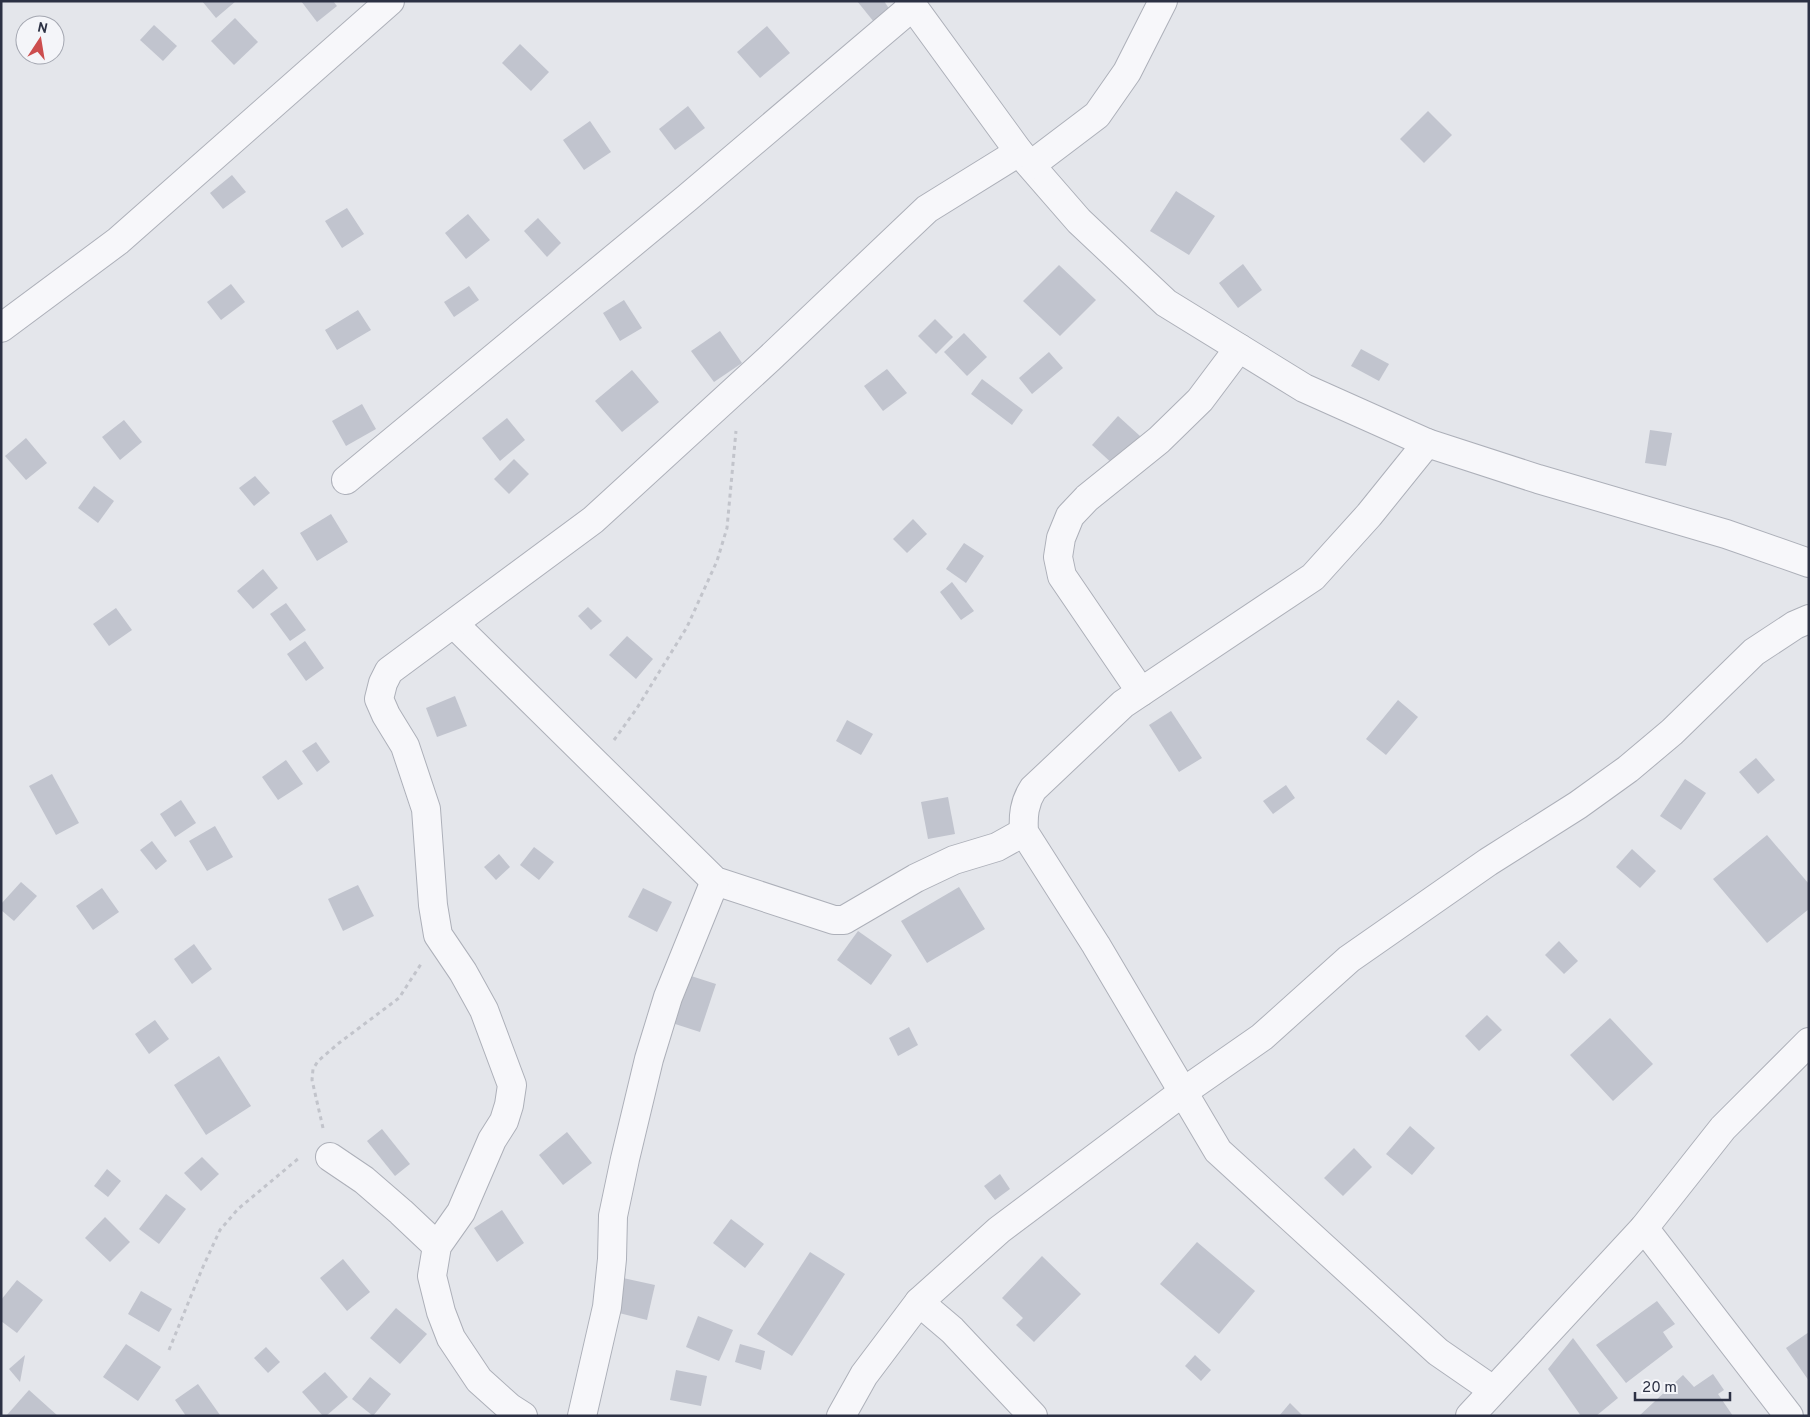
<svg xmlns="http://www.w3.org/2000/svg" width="1810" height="1417" viewBox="0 0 1810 1417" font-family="Overpass,sans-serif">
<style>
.building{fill:#c1c4ce}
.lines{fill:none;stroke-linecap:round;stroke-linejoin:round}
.street-casing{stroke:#adb0b9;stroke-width:30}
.path{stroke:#c2c4cb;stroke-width:3;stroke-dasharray:4 4;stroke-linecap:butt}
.street{stroke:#f7f7fa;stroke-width:28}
</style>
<rect width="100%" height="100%" fill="#e4e6eb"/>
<g class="building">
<path d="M202,1H236L216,18Z"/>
<path d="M301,1H333L337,6L317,22Z"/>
<path d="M857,1H884L890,10L874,22Z"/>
<path d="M235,18L258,42L234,65L211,41Z"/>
<path d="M154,25L177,46L163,61L140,40Z"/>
<path d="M767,26L790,53L760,78L737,52Z"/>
<path d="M520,44L549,72L531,91L502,63Z"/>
<path d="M688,106L705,128L675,150L659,129Z"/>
<path d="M1428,111L1452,135L1424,163L1400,139Z"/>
<path d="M590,121L611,152L584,170L563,140Z"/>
<path d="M232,175L246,192L223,209L210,193Z"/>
<path d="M1176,191L1215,216L1189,255L1150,231Z"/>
<path d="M347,208L364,234L342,248L325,221Z"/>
<path d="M468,214L490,240L466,259L445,233Z"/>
<path d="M538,218L561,243L547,257L524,231Z"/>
<path d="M1243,264L1262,290L1238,308L1219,283Z"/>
<path d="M1059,265L1096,300L1060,336L1023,301Z"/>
<path d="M231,284L245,302L221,320L207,302Z"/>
<path d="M469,286L479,300L454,317L444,302Z"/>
<path d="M624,300L642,328L620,341L603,313Z"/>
<path d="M358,310L371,330L337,350L325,330Z"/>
<path d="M935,319L953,337L936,354L918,336Z"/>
<path d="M720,331L742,363L714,382L691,351Z"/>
<path d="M964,333L987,357L967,376L944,352Z"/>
<path d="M1361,349L1389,364L1379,381L1351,366Z"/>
<path d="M1049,352L1063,368L1032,394L1019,378Z"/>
<path d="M887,369L907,393L883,411L864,386Z"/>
<path d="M632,370L659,402L622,432L595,401Z"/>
<path d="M982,379L1023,410L1012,425L971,394Z"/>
<path d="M362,404L376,429L346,446L332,421Z"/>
<path d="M1118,416L1140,436L1114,465L1092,445Z"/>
<path d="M507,418L525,440L500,461L482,438Z"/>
<path d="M124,420L142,442L120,460L102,437Z"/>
<path d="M1650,430L1672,433L1666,466L1645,463Z"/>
<path d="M26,438L47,463L26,480L5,456Z"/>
<path d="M514,459L529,474L509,494L494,479Z"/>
<path d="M255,476L270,493L254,506L239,488Z"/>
<path d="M94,486L114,501L98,523L78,508Z"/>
<path d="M331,514L348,542L317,561L300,533Z"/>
<path d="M913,519L927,534L907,553L893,539Z"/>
<path d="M964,543L984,556L966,583L946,569Z"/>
<path d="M263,569L278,588L253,609L237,591Z"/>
<path d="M952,582L974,611L961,620L940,592Z"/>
<path d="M286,603L306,630L290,641L270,614Z"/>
<path d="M588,607L602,621L591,630L578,616Z"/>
<path d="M116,608L132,630L109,646L93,624Z"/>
<path d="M627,636L653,659L636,679L609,655Z"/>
<path d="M305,641L324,668L306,681L287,654Z"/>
<path d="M455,696L467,726L437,737L426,708Z"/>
<path d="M1398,700L1418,717L1386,755L1366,739Z"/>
<path d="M1171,711L1202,758L1179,772L1149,725Z"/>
<path d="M847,720L873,734L861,755L836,741Z"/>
<path d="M316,742L330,762L317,772L302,751Z"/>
<path d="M1756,758L1775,780L1758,794L1739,772Z"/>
<path d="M286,760L303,784L278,800L262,777Z"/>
<path d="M52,774L79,823L56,835L29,786Z"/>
<path d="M1685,779L1706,793L1681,830L1660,816Z"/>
<path d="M1286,785L1295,798L1273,814L1263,801Z"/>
<path d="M948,797L955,834L928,839L921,802Z"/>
<path d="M181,800L196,823L175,837L160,814Z"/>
<path d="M215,826L233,857L207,871L189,841Z"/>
<path d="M1767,835L1809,884V909L1767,943L1713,879Z"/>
<path d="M152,841L167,861L156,870L140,850Z"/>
<path d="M534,847L554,862L539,880L520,865Z"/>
<path d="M1632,849L1656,871L1640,888L1616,867Z"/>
<path d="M499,854L510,867L496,880L484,867Z"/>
<path d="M21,882L37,896L14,921L1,910V904Z"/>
<path d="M358,885L374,916L343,931L328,899Z"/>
<path d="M959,887L985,929L927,963L901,921Z"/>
<path d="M102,888L119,912L93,930L76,906Z"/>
<path d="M643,888L672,902L657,932L628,917Z"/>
<path d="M858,931L892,955L871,985L837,960Z"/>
<path d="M1559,941L1578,961L1564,974L1545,955Z"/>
<path d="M194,944L212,969L192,984L174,959Z"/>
<path d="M688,975L716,984L700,1032L672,1023Z"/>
<path d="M1487,1015L1502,1030L1479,1051L1465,1036Z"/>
<path d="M1610,1018L1653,1064L1613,1101L1570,1055Z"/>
<path d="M155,1020L169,1039L149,1054L135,1034Z"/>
<path d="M909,1027L918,1045L898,1056L889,1038Z"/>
<path d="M219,1056L251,1106L206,1135L174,1085Z"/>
<path d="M1410,1126L1435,1148L1412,1175L1386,1154Z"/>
<path d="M382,1129L410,1164L395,1176L367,1141Z"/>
<path d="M567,1132L592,1163L563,1185L539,1155Z"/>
<path d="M1354,1148L1372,1167L1343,1196L1324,1178Z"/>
<path d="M202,1157L219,1174L201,1191L184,1173Z"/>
<path d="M107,1169L121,1181L108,1197L94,1186Z"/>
<path d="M1000,1174L1010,1189L995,1200L984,1186Z"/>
<path d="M166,1194L186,1209L159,1244L139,1229Z"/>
<path d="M502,1210L524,1243L497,1262L474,1228Z"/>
<path d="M105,1217L130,1242L110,1262L85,1238Z"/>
<path d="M731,1219L764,1244L745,1268L713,1243Z"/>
<path d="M1197,1242L1255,1291L1219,1334L1160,1284Z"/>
<path d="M810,1252L845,1274L792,1356L757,1334Z"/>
<path d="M1042,1256L1081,1294L1034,1342L1016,1325L1023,1318L1002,1298Z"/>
<path d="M343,1259L370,1292L347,1311L320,1278Z"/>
<path d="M623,1278L655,1285L647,1320L615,1312Z"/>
<path d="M17,1280L43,1300L17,1333L1,1321V1300Z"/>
<path d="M141,1291L172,1309L159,1332L128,1314Z"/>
<path d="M1657,1301L1675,1324L1663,1332L1673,1347L1626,1383L1596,1345Z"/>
<path d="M396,1308L427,1334L400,1364L370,1338Z"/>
<path d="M698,1316L733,1330L719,1361L686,1347Z"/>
<path d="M1809,1332V1381L1786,1348Z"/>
<path d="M1573,1338L1618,1398L1596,1416H1581L1548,1369Z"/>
<path d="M126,1344L161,1367L138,1401L103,1377Z"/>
<path d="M740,1344L765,1351L761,1370L735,1362Z"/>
<path d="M266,1347L280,1362L268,1373L254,1358Z"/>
<path d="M25,1355L20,1382L9,1369Z"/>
<path d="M1195,1355L1211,1370L1201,1381L1185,1366Z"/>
<path d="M676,1370L707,1376L701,1406L670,1400Z"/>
<path d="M325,1372L348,1397L326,1416H323L302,1392Z"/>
<path d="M1713,1374L1724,1390L1718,1394L1733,1416H1639L1683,1375L1694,1387Z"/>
<path d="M370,1377L391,1394L373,1416L352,1399Z"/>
<path d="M198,1384L220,1415L218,1416H186L175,1400Z"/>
<path d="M29,1390L58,1416H6Z"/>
<path d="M1290,1403L1303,1416H1279Z"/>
</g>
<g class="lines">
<defs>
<g id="street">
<path d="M909,1L1019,152L1079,221L1166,303L1304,388L1427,443L1538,479L1726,534L1809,563"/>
<path d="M1031,165L1097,115L1127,72L1163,1"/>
<path d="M1,328L118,241L390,1"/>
<path d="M1427,443L1369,515L1313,577L1123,704L1033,789C1024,803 1023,816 1024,832L1096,945L1218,1151L1438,1352L1493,1390"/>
<path d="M346,480L687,198L913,6"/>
<path d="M454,624L715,881L834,920H844L916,878L954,860L997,847L1024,832"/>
<path d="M1141,692L1062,576L1058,557L1061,538L1070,516L1087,498L1159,440L1200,400L1239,348"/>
<path d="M330,1157L364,1180L401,1212L437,1246"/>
<path d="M1644,1228L1789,1416"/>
<path d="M919,1302L952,1330L1033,1416"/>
<path d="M523,1416L509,1407L479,1380L451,1338L441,1312L432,1276L437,1246L461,1212L492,1140L504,1121L509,1105L512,1085L484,1010L463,972L438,935L433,905L426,809L405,746L386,715L379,699L383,683L389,671L593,520L770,358L927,209L1019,152"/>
<path d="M582,1416L607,1307L612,1259L613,1216L625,1159L649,1059L668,997L715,881"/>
<path d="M841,1416L864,1375L919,1302L999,1230L1183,1092L1262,1037L1349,959L1488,862L1578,805L1628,769L1672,732L1754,652L1795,625L1809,619"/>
<path d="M1470,1416L1644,1228L1723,1128L1809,1042"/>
</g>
</defs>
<use href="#street" class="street-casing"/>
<g class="path">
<path d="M614,740L637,708L687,627L717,561L727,528L736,431"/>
<path d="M323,1128L312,1080L313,1069L318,1061L339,1043L399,998L421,964"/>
<path d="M169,1350L202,1269L220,1230L238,1209L299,1158"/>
</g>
<use href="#street" class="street"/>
</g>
<rect width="1810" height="1417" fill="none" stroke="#2c3144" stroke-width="5"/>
<g transform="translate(40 40) rotate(12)"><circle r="24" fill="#f4f5f9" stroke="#a4a7b1"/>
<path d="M0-4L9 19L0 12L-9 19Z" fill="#cc4d4e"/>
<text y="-8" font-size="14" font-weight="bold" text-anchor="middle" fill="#2c3144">N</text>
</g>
<path d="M1635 1392v8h95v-8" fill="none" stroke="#2c3144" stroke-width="2.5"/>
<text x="1642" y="1392" font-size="15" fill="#2c3144" stroke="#f4f5f9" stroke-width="4" paint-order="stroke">20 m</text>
</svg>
